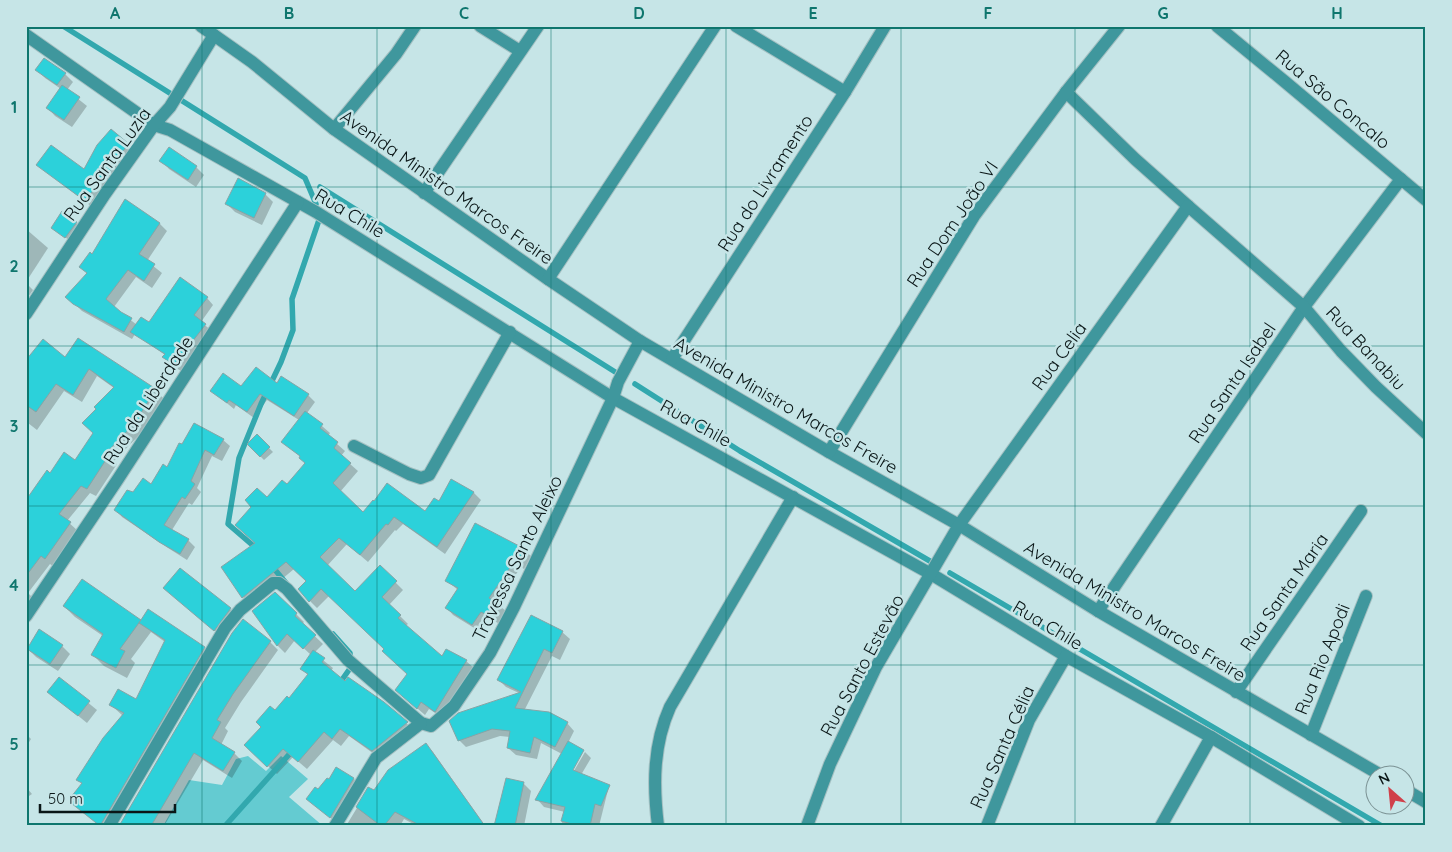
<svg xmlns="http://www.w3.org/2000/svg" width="1452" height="852" viewBox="0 0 1452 852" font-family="Quicksand,sans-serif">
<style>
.green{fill:#64cbd1}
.shadow{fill:#0003}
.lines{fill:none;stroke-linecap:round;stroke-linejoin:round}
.stream{stroke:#32a8ae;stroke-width:5.5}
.building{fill:#2cd1da;stroke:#86a4a6}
.minor-casing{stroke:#a4c0c2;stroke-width:14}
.minor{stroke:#3f979d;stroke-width:12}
.grid{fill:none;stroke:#0f766e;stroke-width:1;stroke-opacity:0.55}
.labels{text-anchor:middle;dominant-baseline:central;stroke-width:5;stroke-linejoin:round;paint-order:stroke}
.street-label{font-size:18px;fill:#0a1617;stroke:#c6e5e7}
.neatline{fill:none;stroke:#0f766e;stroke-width:2}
.grid-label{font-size:16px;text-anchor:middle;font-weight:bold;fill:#0f766e}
</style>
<rect width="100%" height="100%" fill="#c6e5e7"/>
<path class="green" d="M248,756L266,771L281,756L308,779L289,797L323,826H163L189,780L222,785L236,759Z"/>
<g class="shadow">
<path d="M37,70L65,74L73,82L67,90L87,106L72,127L55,116L47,107L61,89L45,78Z"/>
<path d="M111,130L135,152L92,207L38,165L84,170Z"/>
<path d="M161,160L196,167L204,175L196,187L169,169Z"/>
<path d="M265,194L273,202L262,225L235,212L227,204Z"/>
<path d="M125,201L160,224L167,231L147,261L162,273L152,288L136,277L114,307L137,325L150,324L207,298L213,305L201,322L212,331L181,371L170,364L164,357L165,355L135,334L132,339L82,311L75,304L88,274L93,256Z"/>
<path d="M76,223L79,226L69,240L56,231Z"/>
<path d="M26,229L48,248L26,282Z"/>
<path d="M26,283L33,290L26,300Z"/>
<path d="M65,359L155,390L163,398L148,422L150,424L114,461L117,464L96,496L90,493L67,521L78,531L53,566L50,564L28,593L38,603L26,619V503L50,474L75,462L95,434L114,388L97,376L82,402L64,391L37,430L28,423L26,427V361Z"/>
<path d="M277,385L308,395L315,402L307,413L330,433L328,436L345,451L341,456L358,471L340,492L363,513H425L439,502L452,480L474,493L481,500L445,554L403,524L396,531L395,530L368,562L347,544L327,566L355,593L380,567L403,590L389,605L408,624L405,626L442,658L466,661L474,668L443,718L429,709L425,715L404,697L408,674L386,649L329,596L317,608L310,601L307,581L294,569L251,605L243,597L267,499L287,486L306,464L301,457L282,442L299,420L267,400L254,418L236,405L234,409L212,391Z"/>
<path d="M257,436L273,452L264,460L248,444Z"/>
<path d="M223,440L230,446L222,461L212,456L197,488L201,492L192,505L189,503L172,530L188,540L195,547L187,560L168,548L122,517L116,510L133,494L151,486L168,469Z"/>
<path d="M524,550L531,556L524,569L521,567L496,603L506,611L500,624L488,618L479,631L453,615L447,608L458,590L447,581Z"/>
<path d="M275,593L304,622L302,624L323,644L314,653L333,668L331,671L345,683L383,703L415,731L381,759L349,736L341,746L333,740L307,769L293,757L277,774L254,754L275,712L289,699L309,676L302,669L311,655L295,640L285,653L278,646L253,611Z"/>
<path d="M171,594L230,609L236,616L221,636Z"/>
<path d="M64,606L140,621L204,648L212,656L113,826H100L72,803L83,784L78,779L123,716L111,705L136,701L165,642L151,632L131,659L135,663L127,678L104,666L93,655L103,636L75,617Z"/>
<path d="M562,632L570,639L560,660L552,656L524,711L567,723L574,731L568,743L584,752H582L568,775L571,776L585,752L591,758L581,775L600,782L608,790L599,826H561L565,812L544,807L537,799L562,754L541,743L537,759L516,755L508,748L510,737L500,736L466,747L459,740L519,693L506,687L499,680Z"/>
<path d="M270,642L278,650L241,702L225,728L228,731L221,745L234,753L242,761L232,778L203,760L164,826H120Z"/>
<path d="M62,646L70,654L58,671L36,657L28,649Z"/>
<path d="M59,679L97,710L87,723L49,692Z"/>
<path d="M26,734L31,739L26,747Z"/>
<path d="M425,745L433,752L485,826H417L404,819L400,826H346L369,788L375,792Z"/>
<path d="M337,769L354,779L362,787L339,825L308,799L329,781Z"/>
<path d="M523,783L531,791L524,826H497Z"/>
<path d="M26,787L32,794L26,798Z"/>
</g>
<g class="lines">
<g class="stream">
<path d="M63,26L305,178L316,204"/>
<path d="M320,187L620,375"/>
<path d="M635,384L740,451L935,564"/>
<path d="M257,549L228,524L239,458L261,404L281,362L293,330L292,299L319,220"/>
<path d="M271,565L286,583"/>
<path d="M950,573L1382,826"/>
<path d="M333,634L350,653L351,667L339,684"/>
<path d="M225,826L294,749"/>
</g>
</g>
<g class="building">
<path d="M44,58L66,73L57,85L35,70Z"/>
<path d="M62,85L80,97L64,120L46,108Z"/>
<path d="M111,129L129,144L117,158L108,175L106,174L85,201L36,165L51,145L84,169L97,145Z"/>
<path d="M169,147L197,166L188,180L159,161Z"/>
<path d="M238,178L266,193L254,218L225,204Z"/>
<path d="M125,199L160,223L139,254L155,264L144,281L128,270L106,299L121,312L132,318L124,332L73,304L65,297L87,273L79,267L90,252L92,254Z"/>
<path d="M62,211L77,222L65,238L51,228Z"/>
<path d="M180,277L208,297L194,315L206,324L174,365L162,357L165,354L130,332L141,317L149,322Z"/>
<path d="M78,338L156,389L141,413L143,415L106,453L109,455L87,489L81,486L59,514L71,522L45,559L41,556L26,576V500L47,470L50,473L64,452L75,460L93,433L82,423L96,409L94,407L114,387L89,369L73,395L56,384L36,412L26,405V360L43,339L65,357Z"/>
<path d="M256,367L277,383L281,376L309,394L294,416L260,394L247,412L229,400L227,403L210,391L223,373L241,386Z"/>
<path d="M305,411L323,424L320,428L338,442L334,448L351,463L333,483L363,512L373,500L374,501L387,483L425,511L434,498L439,501L451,479L474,492L437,547L394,517L388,525L386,524L360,555L339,538L320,557L355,591L380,565L397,581L382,597L401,615L398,618L442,656L446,649L467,660L435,712L421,702L417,709L395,690L407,674L382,651L384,649L321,589L309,602L298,589L306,581L286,562L242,598L221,567L255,543L235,525L251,507L245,500L257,488L267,497L282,480L287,484L305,463L299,458L300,456L281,442Z"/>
<path d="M194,423L224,439L214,455L205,450L191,481L195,484L185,499L182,497L164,525L189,539L180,554L159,542L114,510L127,490L133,492L143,478L151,484L163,464L167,467L179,443L182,444Z"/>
<path d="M257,434L270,447L260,457L247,444Z"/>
<path d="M475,523L525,549L517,563L514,562L489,598L500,604L493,618L481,612L472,625L445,608L458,588L445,581Z"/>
<path d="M180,568L231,608L214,631L163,588Z"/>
<path d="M82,579L141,620L120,649L125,651L116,668L91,655L103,634L63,606Z"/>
<path d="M275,592L297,613L295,616L316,635L303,649L287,634L277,646L252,611Z"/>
<path d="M148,609L205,647L100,826L71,803V797L82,783L76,780L103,738L124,713L109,705L118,689L136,699L165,640L139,623Z"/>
<path d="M531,615L563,631L552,653L544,649L515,708L549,712L568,722L555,747L534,737L530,753L507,748L510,731L492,729L458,741L449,721L458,713L521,692L497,680Z"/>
<path d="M243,619L271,641L233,694L217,720L221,722L212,738L235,752L223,771L194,753L151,826H119L232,633Z"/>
<path d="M39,629L63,645L50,664L27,649Z"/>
<path d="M313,650L325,658L322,662L345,681L348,677L384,702L408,722L372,751L340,729L332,739L324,732L298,762L283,749L267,767L244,745L261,727L256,722L270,706L275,710L287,696L289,698L308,674L300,669Z"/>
<path d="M59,677L90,701L78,716L47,692Z"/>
<path d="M568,741L584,750L573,770L610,785L601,806L595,804L590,826H580L561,821L565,807L535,800Z"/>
<path d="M426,743L485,826H421L395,812L384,826H381L356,807L368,787L374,790L388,770Z"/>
<path d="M336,767L354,778L330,818L306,799L315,787L318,789L327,778L329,779Z"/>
<path d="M506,778L524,782L515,826H494Z"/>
</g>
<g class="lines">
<defs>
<g id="minor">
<path d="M201,26L252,62L334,129L548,279L640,341L829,452L959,525L1098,611L1379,774"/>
<path d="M480,26L520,51"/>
<path d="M736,26L845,92"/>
<path d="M1217,26L1284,81L1426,200"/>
<path d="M26,35L154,125L170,130L316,212L613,398L931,574L1066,656L1211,737L1359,826"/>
<path d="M1066,92L1135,159L1188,206"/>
<path d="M334,129L396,54L415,26"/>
<path d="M424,193L538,26"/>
<path d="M548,279L715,26"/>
<path d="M26,314L105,194L154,125L170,107L214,35"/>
<path d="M672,359L845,92L885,26"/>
<path d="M354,446L409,474L421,478L429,475L510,332"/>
<path d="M829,452L974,216L1066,92L1119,26"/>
<path d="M1098,611L1304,307L1401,179"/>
<path d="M26,616L118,479L298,202"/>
<path d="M1236,692L1361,511"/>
<path d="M1311,735L1366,596"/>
<path d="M1404,789L1426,802"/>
<path d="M109,826L225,628L240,610L273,583H279L287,589L348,660L421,723L431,726L454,706L490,653L514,607L613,398L618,382L640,341"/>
<path d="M335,826L376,758L421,723"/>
<path d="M658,826C653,785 653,745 670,707L793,497"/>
<path d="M807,826L830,764L876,667L959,525L1188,206L1304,307L1341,351L1376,387L1426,433"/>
<path d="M987,826L1029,720L1066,656"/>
<path d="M1161,826L1211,737"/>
</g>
</defs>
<use href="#minor" class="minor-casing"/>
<use href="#minor" class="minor"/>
</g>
<path class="grid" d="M202,26V826M377,26V826M551,26V826M726,26V826M901,26V826M1075,26V826M1250,26V826M26,187H1426M26,346H1426M26,506H1426M26,665H1426"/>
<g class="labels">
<g class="street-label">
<text transform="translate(1333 99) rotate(40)">Rua São Concalo</text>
<text transform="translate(107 164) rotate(-54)">Rua Santa Luzia</text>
<text transform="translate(765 183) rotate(-57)">Rua do Livramento</text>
<text transform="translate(447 187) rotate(35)">Avenida Ministro Marcos Freire</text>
<text transform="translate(350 213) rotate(31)">Rua Chile</text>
<text transform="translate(952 224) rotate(-56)">Rua Dom João VI</text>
<text transform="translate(1366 348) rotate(47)">Rua Banabiu</text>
<text transform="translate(1059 356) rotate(-54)">Rua Celia</text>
<text transform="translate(1232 383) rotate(-56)">Rua Santa Isabel</text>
<text transform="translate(148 400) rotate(-57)">Rua da Liberdade</text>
<text transform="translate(786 405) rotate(30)">Avenida Ministro Marcos Freire</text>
<text transform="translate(696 423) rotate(29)">Rua Chile</text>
<text transform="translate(517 558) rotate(-64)">Travessa Santo Aleixo</text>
<text transform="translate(1284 592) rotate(-55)">Rua Santa Maria</text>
<text transform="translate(1135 611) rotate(31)">Avenida Ministro Marcos Freire</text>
<text transform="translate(1048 625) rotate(31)">Rua Chile</text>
<text transform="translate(1322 659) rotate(-68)">Rua Rio Apodi</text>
<text transform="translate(862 665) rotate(-62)">Rua Santo Estevão</text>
<text transform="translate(1002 747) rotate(-66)">Rua Santa Célia</text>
</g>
</g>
<rect width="1452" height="852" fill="none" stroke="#c6e5e7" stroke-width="55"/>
<g transform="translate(1390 790) rotate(333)"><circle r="24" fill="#c6e5e7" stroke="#7b9294"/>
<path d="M0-4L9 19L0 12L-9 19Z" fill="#d0404a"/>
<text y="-8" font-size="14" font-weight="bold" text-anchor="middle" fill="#0a1617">N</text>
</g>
<path d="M40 804v8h135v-8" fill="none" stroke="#0a1617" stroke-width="2.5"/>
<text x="48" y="804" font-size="15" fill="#0a1617" stroke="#c6e5e7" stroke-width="4" paint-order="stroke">50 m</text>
<rect x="28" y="28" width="1396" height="796" class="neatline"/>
<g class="grid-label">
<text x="115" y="19">A</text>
<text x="289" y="19">B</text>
<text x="464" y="19">C</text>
<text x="639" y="19">D</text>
<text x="813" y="19">E</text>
<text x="988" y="19">F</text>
<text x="1163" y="19">G</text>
<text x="1337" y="19">H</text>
<text x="14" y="113">1</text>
<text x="14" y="272">2</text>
<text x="14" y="432">3</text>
<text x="14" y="591">4</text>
<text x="14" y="750">5</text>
</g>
</svg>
